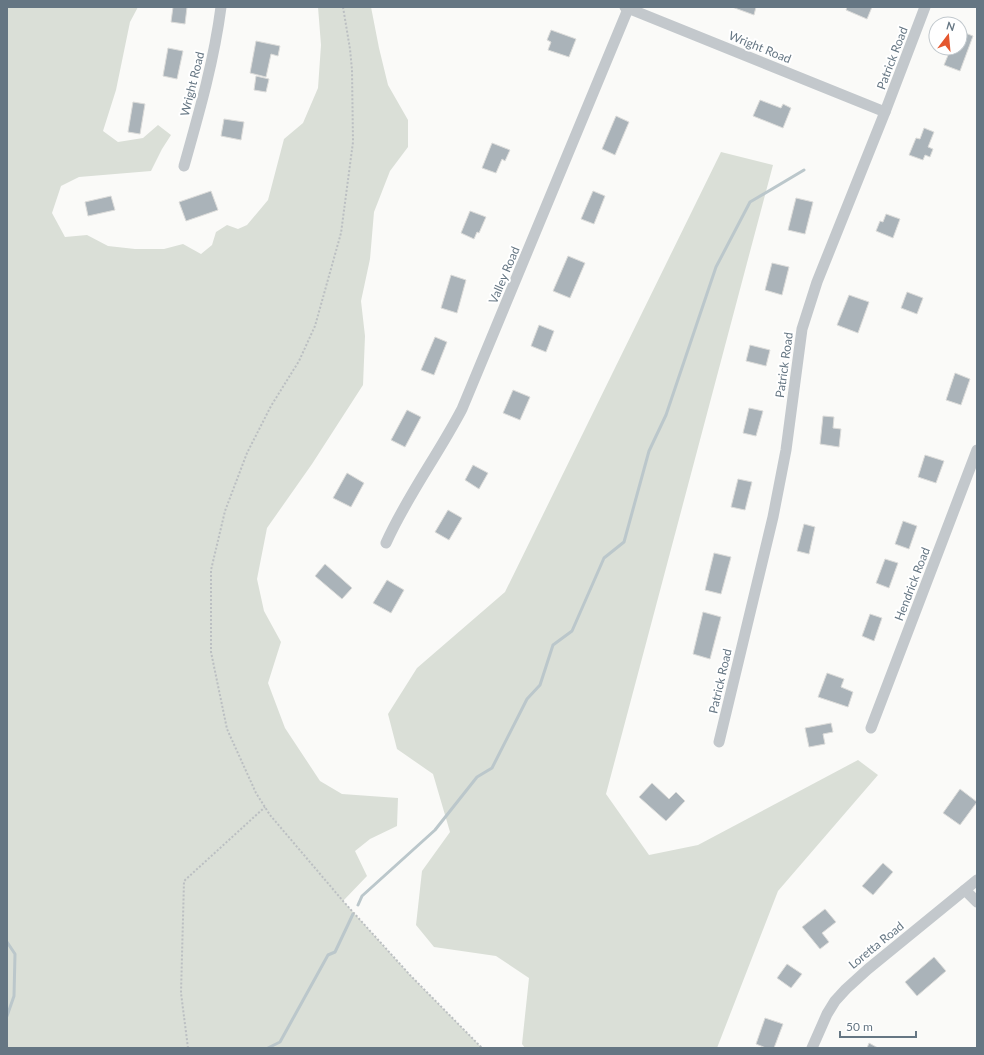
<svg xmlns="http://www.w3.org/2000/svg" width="984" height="1055" viewBox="0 0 984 1055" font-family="Lato,sans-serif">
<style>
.green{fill:#dadfd7}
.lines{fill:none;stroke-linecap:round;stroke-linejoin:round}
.stream{stroke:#bbc7cb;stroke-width:3}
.building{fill:#aab3b9;stroke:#dcdcda}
.path{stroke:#bbbfc2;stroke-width:2;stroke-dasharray:2 2;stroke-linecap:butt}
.street{stroke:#c3c8cc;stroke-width:11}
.labels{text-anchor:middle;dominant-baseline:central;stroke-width:4;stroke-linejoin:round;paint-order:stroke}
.street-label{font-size:12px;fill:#657683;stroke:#fff}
</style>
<rect width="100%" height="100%" fill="#fafaf8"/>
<g class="green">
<path d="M7,7H138L130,22L116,90L103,131L118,142L143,138L158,125L171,135L162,149L151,171L79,177L61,186L52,213L65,237L87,235L108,246L135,249H164L183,244L201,254L212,245L216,232L227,225L238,229L247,225L268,200L284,139L303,123L318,88L321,45L318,7H371L379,48L388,85L408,120V147L390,171L374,212L370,259L361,301L365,336L363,385L312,464L267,528L257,579L264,611L281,642L268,683L285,728L320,781L342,794L398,798L397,826L370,839L355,851L367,876L343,901L410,975L482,1048H7Z"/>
<path d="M721,152L773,165L606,794L649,855L698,845L858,760L878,775L778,891L717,1048H525L522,1044L529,978L496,956L434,947L416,925L422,871L450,832L433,774L397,749L388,714L417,668L505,592Z"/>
</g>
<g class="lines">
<g class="stream">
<path d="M358,905L362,896L435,830L477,777L492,768L527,699L540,685L553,645L572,631L604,558L624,542L649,451L666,415L716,267L750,202L804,170"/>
<path d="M7,942L15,954L14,996L7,1016"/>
<path d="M268,1048L280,1042L328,955L335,952L353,914"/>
</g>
</g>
<g class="building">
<path d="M173,7H187L185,24L171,22Z"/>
<path d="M732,7H756L754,15Z"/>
<path d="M847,7H872L867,19L846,10Z"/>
<path d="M551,30L576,39L569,57L548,50L551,42L547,40Z"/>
<path d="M960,31L973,36L960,71L944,65L951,48H960Z"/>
<path d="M256,41L280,46L278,56L271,54L266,77L250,73Z"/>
<path d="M168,48L183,51L177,79L163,76Z"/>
<path d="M256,76L269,79L266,92L254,90Z"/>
<path d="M760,100L781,108L783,104L791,108L783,128L753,116Z"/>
<path d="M133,102L145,104L140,134L128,132Z"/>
<path d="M616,116L629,122L615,155L602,149Z"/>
<path d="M224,119L244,122L241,140L221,136Z"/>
<path d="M924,128L934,132L928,147L933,149L930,157L925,155L923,160L909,155L916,138L920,139Z"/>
<path d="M492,143L510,150L505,161L502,159L496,173L482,168Z"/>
<path d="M211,191L218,210L186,221L179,202Z"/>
<path d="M593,191L605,196L594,224L581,219Z"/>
<path d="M111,196L115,210L88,216L85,202Z"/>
<path d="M796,198L813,202L805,234L788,230Z"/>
<path d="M470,211L486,217L479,233L477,232L474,239L461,233Z"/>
<path d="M886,214L900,219L893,238L876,231L880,221L883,222Z"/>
<path d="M568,256L585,263L570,298L553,291Z"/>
<path d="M772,263L789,267L782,295L765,290Z"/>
<path d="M451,275L466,280L457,313L441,308Z"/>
<path d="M907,292L923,298L917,314L901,308Z"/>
<path d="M849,295L869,302L858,333L837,325Z"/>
<path d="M539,325L554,331L546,352L531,346Z"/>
<path d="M435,337L447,342L434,375L421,370Z"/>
<path d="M750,345L770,350L766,366L746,361Z"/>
<path d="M955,373L970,379L961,405L946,400Z"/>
<path d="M513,390L530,397L520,420L503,413Z"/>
<path d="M749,408L763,411L756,436L743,433Z"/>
<path d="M407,410L421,417L405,447L391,440Z"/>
<path d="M823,416L834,417L833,428L841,429L839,447L820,444Z"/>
<path d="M925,455L944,461L936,483L918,477Z"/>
<path d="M473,465L488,473L479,489L465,480Z"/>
<path d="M347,473L364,483L351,507L333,498Z"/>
<path d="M738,479L752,482L745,510L731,507Z"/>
<path d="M448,510L462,518L449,540L435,532Z"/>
<path d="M903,521L917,526L909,549L895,544Z"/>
<path d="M804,524L815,527L809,554L797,551Z"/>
<path d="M714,553L731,557L721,594L705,590Z"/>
<path d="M885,559L898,563L889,588L876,583Z"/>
<path d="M325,564L352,588L342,599L315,576Z"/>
<path d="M387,580L404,590L391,613L373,603Z"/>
<path d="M703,612L721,617L710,659L693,654Z"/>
<path d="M870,614L882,618L874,641L862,636Z"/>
<path d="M827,673L844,679L841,687L853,692L848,707L818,697Z"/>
<path d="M831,723L833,732L823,734L825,744L809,747L805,728Z"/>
<path d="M652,783L669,799L676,792L685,801L666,821L639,797Z"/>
<path d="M960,789L977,802L960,825L943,813Z"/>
<path d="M883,863L893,872L873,895L862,886Z"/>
<path d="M825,909L836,922L822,933L829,942L820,949L802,927Z"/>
<path d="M934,957L946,971L917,996L905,982Z"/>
<path d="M787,964L802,974L791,988L777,978Z"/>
<path d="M765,1018L783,1024L774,1048H766L756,1044Z"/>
<path d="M869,1043L878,1048H867Z"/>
</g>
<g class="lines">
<g class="path">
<path d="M343,7L350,49L352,70L353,142L341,233L315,326L299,361L271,406L247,453L225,511L211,570V652L227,729L256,793L270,815L343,901L410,975L482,1048"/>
<path d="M188,1048L181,993L184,881L265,807"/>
</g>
<g class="street">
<path d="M625,7L885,112"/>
<path d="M184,166C199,113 214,61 221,7"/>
<path d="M386,543C407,496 438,455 462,409L628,9"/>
<path d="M871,728L977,450"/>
<path d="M719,742L773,517L786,450L802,329L817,282L885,112L925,7"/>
<path d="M965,890L977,902"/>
<path d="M812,1048L827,1014L835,1001L846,989L868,969L977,880"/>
</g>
</g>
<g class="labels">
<g class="street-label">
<text transform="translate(760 47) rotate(22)">Wright Road</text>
<text transform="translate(892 58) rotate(-69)">Patrick Road</text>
<text transform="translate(192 84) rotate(-76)">Wright Road</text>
<text transform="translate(504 275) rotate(-67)">Valley Road</text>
<text transform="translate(784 365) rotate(-82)">Patrick Road</text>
<text transform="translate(912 584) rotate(-69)">Hendrick Road</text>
<text transform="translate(720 681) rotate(-77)">Patrick Road</text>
<text transform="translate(876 945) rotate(-39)">Loretta Road</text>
</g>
</g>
<rect width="984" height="1055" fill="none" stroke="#657683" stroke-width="16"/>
<g transform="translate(948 36) rotate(16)"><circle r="19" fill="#ffffff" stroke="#c1c8cd"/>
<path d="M0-3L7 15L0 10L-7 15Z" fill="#e4572e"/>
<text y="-6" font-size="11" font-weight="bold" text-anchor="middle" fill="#657683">N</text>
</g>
<path d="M840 1031v6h76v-6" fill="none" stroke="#657683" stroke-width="2"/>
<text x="846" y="1031" font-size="12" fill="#657683" stroke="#ffffff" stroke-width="3" paint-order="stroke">50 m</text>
</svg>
